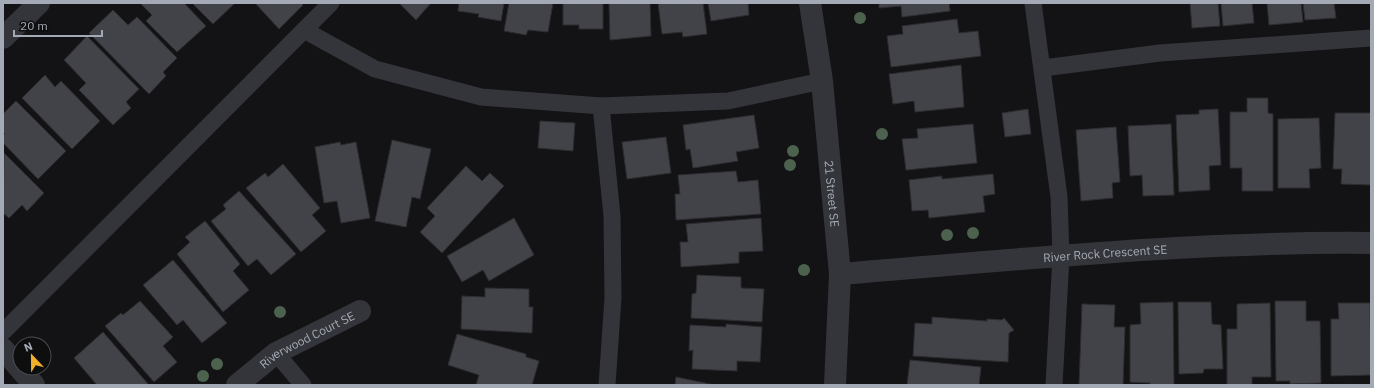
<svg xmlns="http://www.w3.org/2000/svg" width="1374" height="388" viewBox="0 0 1374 388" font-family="'IBM Plex Sans',sans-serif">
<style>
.building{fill:#424348;stroke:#2d2d31}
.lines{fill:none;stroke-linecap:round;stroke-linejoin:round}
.lane{stroke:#34353a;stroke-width:17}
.street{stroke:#34353a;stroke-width:22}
.tree{fill:#4c614e}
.labels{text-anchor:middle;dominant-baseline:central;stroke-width:3.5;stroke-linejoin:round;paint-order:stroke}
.street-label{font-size:12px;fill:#a4aab5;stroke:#0e0e0f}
</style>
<rect width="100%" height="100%" fill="#131315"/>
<g class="building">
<path d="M140,3H184L206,26L177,52L146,21L152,15Z"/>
<path d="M192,3H235L213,24Z"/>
<path d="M255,3H301L303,5L279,29Z"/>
<path d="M399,3H431L416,20Z"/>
<path d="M459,3H504L501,21L478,17L479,14L458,11Z"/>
<path d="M509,3H553L548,32L528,30L526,35L504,31Z"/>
<path d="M563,3H603V29H579V25H563Z"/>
<path d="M609,3H650L651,36L610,40Z"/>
<path d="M658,3H703L707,34L683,37L682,32L662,34Z"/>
<path d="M708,3H748L749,15L711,21Z"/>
<path d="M879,3H949L950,11L902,17L901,6L879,8Z"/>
<path d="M1190,3H1218L1220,26L1192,28Z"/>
<path d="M1221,3H1252L1254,23L1223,26Z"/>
<path d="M1267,3H1301L1303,22L1269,25Z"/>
<path d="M1303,3H1334L1336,18L1305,20Z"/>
<path d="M113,10L128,25L137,17L177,58L163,72L166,76L149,94L89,33Z"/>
<path d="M957,19L959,33L978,31L981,56L891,67L887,36L903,34L902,26Z"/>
<path d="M87,36L139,89L126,102L131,108L113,125L79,90L86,83L64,60Z"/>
<path d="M961,65L964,107L915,112L914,101L893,104L889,74Z"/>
<path d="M45,75L55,87L61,81L100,121L72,149L22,98Z"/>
<path d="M1247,98H1268V113L1273,114V191H1242V168H1230V112H1247Z"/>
<path d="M16,101L66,151L38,179L3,143V136L5,134L3,132V114Z"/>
<path d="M1028,109L1031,134L1005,137L1002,113Z"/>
<path d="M1218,109L1221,165L1209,166L1210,190L1179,192L1176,115L1199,114V110Z"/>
<path d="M1335,113H1371V185L1341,184L1342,169H1333Z"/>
<path d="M754,115L759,148L736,152L738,161L693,168L690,149L686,150L683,125Z"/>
<path d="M1319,118L1321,168L1309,169L1310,188H1278V119Z"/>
<path d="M540,121L575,123L573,151L538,148Z"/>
<path d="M973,124L977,163L906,170L902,139L918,138L917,129Z"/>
<path d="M1171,124L1174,195L1143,196L1142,175L1130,176L1128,126Z"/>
<path d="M1116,127L1120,182L1112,183L1113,198L1081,201L1076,130Z"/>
<path d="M666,137L671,173L627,179L622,142Z"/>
<path d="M392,140L431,149L420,199L412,197L406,227L375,221Z"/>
<path d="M340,142L341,145L356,142L370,218L341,223L337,201L324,203L315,147Z"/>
<path d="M4,153L44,193L27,211L22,205L9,218L3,213Z"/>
<path d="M283,164L320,208L312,215L326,231L301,252L246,188L265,173L268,177Z"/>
<path d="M466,166L482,181L490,173L504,186L442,253L420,232L435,216L427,208Z"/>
<path d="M736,171L738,182L758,180L761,214L676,220L675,194H680L678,175Z"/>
<path d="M993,174L995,194L983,196L985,212L929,218L928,210L912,211L909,180L942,176V179Z"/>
<path d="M239,191L296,254L271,275L257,259L248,266L211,221L226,209L223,205Z"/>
<path d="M514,218L534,255L489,281L483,270L462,282L447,256Z"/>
<path d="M761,218L763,251L739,252V263L681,267L680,242H688L686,224Z"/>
<path d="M205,221L240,264L233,271L249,290L223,312L177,254L190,242L185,237Z"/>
<path d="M173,260L227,323L202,343L183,320L177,325L143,285Z"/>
<path d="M697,275L741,277V288L764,289L762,322L691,318L692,294L696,293Z"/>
<path d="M485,288L529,289V307H533L532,333L461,329L462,296L485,297Z"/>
<path d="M140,301L173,337L163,346L177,362L154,382L105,326L121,313L123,315Z"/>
<path d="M1275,301H1306V321H1320L1321,383L1290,384V381H1276Z"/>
<path d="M1173,302L1174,385H1150V383L1130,382V325L1141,324L1140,303Z"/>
<path d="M1178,302H1211L1212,324L1221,325L1223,369H1204L1203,373L1179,374Z"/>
<path d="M1270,303L1271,377H1252V385H1227V329H1237V304Z"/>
<path d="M1338,303H1370L1371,375L1331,376V319H1339Z"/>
<path d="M1082,304L1115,305L1114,327H1125L1123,385H1079Z"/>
<path d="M932,317L987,321V319L1002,320L1004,318L1014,330L1009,333L1008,362L913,356L915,323L932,324Z"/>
<path d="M726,324L762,327L760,362L737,361V371L692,369L693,350L689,351L690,325L726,327Z"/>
<path d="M103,332L149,385H97L74,358Z"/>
<path d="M457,334L526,354V357L539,361L532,385H476L479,375L448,365Z"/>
<path d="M910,360L981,367L979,385H907Z"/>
<path d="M676,377L715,385H675Z"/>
</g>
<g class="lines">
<g class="lane">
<path d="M1033,3L1059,197L1061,256L1054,385"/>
<path d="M304,30L375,69L481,97L601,106L728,101L822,81"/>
<path d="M1043,68L1160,53L1371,38"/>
<path d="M601,106L612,216L613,298L607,385"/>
<path d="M3,332L331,3"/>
<path d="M276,353L303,385"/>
</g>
<g class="street">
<path id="s1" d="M810,3L822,81L840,274L835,385"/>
<path d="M3,38L39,3"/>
<path id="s2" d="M840,274C1016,260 1194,241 1371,243"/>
<path d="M3,349L34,385"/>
<path id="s3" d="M237,385L276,353L360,311"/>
</g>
</g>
<g class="tree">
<circle cx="860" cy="18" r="6"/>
<circle cx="882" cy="134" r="6"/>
<circle cx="793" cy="151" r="6"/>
<circle cx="790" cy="165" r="6"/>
<circle cx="973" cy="233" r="6"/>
<circle cx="947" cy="235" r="6"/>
<circle cx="804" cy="270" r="6"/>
<circle cx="280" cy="312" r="6"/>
<circle cx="217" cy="364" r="6"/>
<circle cx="203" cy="376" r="6"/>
</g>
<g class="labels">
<g class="street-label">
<text stroke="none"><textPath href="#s1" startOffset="192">21 Street SE</textPath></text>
<text stroke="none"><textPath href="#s2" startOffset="266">River Rock Crescent SE</textPath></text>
<text stroke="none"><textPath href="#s3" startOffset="84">Riverwood Court SE</textPath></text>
</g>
</g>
<rect width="1374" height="388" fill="none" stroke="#a4aab5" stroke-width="8"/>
<g transform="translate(32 356) rotate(338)"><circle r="19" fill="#0e0e0f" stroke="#4a4c51"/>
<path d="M0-3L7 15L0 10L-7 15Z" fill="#f2af2d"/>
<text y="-6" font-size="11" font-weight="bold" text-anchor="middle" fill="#a4aab5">N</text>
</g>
<path d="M14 30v6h88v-6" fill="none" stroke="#a4aab5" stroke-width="2"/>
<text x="20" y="30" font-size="12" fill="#a4aab5" stroke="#0e0e0f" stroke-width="3" paint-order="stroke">20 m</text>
</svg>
